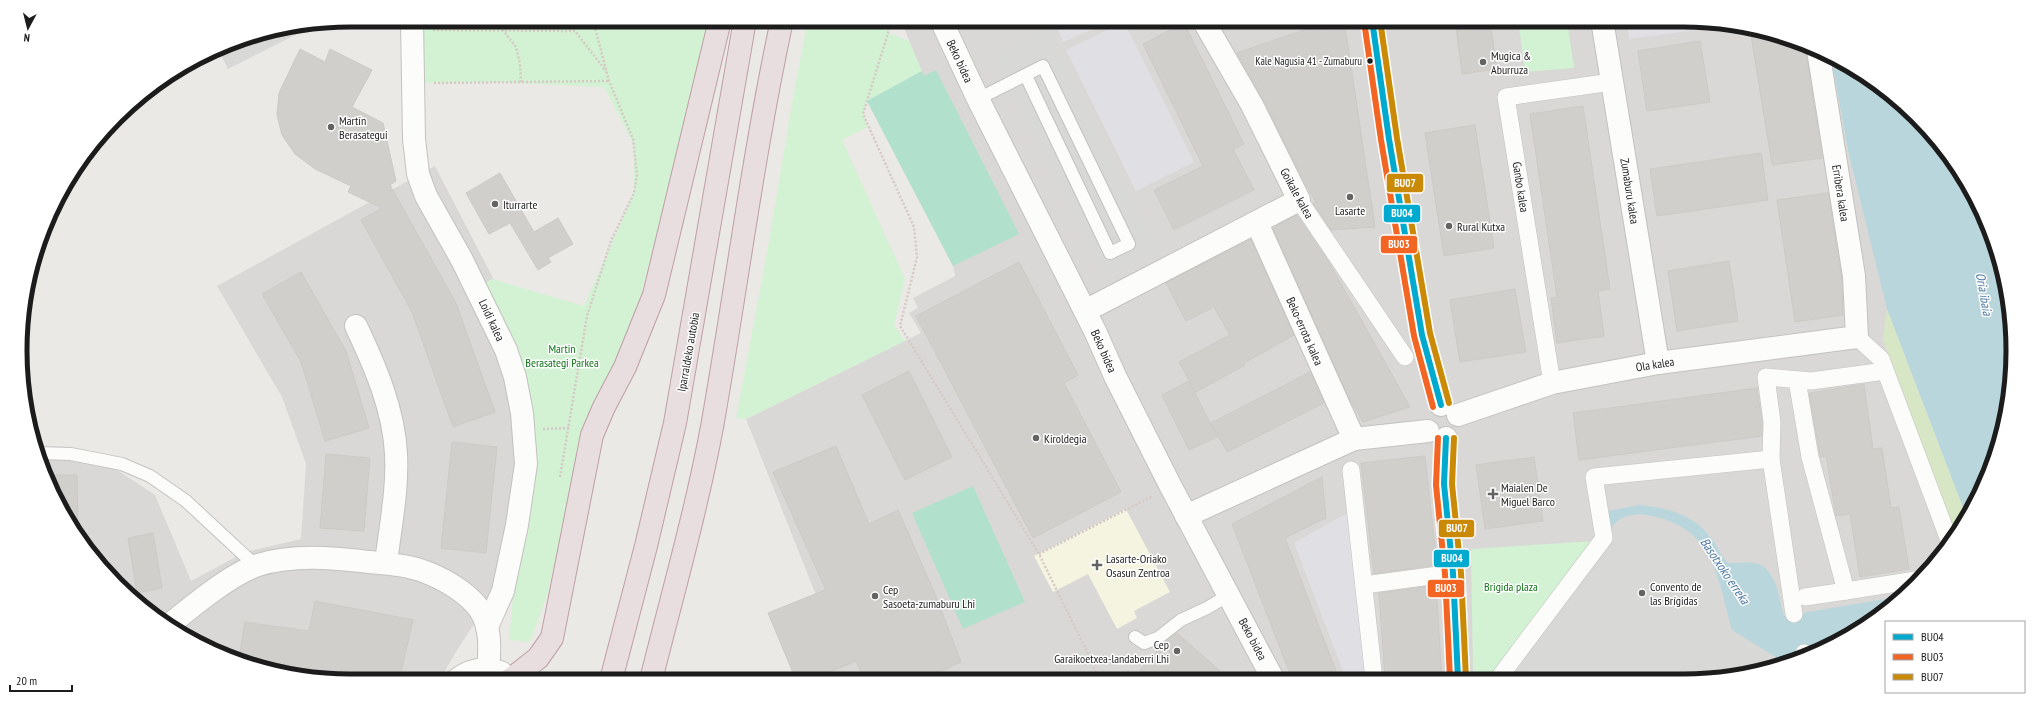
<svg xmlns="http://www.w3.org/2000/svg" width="2033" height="701" viewBox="0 0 2033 701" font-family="'PT Sans Narrow',sans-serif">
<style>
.residential{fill:#d9d8d6}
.education{fill:#f4f4e0}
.religious{fill:#d8d8d6}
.grass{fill:#d7e7c5}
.park{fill:#d3f1d3}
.pitch{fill:#b1e1cc}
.plaza{fill:#e0dfe4}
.water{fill:#b9d6dd}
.building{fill:#d1cfcc;stroke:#cdcac6}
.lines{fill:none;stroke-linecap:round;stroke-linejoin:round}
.service-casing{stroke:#c3c2c1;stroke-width:14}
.pedestrian-casing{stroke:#c3c2c1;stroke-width:18}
.minor-casing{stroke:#c3c2c1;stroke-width:24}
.motorway-casing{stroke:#be9ea7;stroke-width:24}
.path{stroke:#d5c8c5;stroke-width:2.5;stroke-dasharray:2 2;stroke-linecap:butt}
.service{stroke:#fcfcfb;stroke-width:12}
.pedestrian{stroke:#fcfcfb;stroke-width:17}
.minor{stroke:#fcfcfb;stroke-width:22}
.motorway{stroke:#e8dedf;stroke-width:22}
.bus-1-casing{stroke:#fff;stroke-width:9}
.bus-2-casing{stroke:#fff;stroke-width:9}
.bus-3-casing{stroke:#fff;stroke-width:9}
.bus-1{stroke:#00a9ce;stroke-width:6}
.bus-2{stroke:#f26522;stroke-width:6}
.bus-3{stroke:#cb8a06;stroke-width:6}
.bus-dot{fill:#1c1c1c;stroke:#fff;stroke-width:1.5}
.poi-dot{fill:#646462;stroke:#fff;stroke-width:1.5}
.labels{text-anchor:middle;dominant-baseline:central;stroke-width:3;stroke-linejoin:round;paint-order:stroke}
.bus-label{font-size:11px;fill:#1c1c1c;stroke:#fff;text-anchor:end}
.poi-label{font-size:12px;fill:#1c1c1c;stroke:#fff;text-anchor:start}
.street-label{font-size:12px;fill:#1c1c1c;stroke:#fff}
.park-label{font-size:12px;fill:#107518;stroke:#fff}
.water-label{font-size:13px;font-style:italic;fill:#4a76a0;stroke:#fff}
.rim{fill:none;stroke:#1c1c1c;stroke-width:5}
.line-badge{stroke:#fff;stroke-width:1.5}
.badge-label{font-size:11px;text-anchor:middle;font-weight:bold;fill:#fff}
</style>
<rect width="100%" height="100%" fill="#eae9e5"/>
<g class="residential">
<path d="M901,20H1683L1768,31L1828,54L1831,55L1848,151L1892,325L1967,518L1901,599L1828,647L1726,678L789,680L839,653L746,419L921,333L909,313L918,308L913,298L955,276L953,266L867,101L921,71Z"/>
<path d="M435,166L521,332L531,536L457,650L439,681H351L265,670L167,625L117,584L76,534L42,459L105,462L155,495L191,581L245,552L301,539L306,464L282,397L217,286Z"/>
</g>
<path class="education" d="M1126,509L1170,592L1134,611L1137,618L1117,629L1088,574L1053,592L1034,556Z"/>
<g class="religious">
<path d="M307,24L309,28L228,69L218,49L224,45L286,26Z"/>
<path d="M1049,29L1159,251L1105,277L993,56Z"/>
<path d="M1623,521L1663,524L1693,543L1706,559L1724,627L1780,662L1726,678L1505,679Z"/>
</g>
<path class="grass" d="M1887,309L1967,518L1954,534L1883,340Z"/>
<g class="park">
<path d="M422,20H712L634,321L584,435L548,592L530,642L509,640L524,477L515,377L477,288L492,279L584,306L634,193V145L604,87L489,82L423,83Z"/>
<path d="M808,20H892L888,33L909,41L922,71L867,101L863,114L868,127L842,140L905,279L894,325L905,341L746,419L736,418L767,253L794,92Z"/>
<path d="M1518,20H1567L1574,68L1525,72Z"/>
<path d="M1595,541L1490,679H1481L1473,673L1471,549Z"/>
</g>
<g class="pitch">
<path d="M936,70L1019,234L953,266L867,101L922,71L924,76Z"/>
<path d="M973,486L1025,602L963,629L912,513Z"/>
</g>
<g class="plaza">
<path d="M1054,20H1115L1063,42Z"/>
<path d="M1627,20H1682L1726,26L1629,39Z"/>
<path d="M1124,22L1194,162L1136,191L1066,50Z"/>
<path d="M1358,507L1378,679H1346L1294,543Z"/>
</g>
<g class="water">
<path d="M1831,56L1884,88L1931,132L1969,185L1995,244L2010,307L2012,372L2002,436L1967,518L1887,309L1848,151Z"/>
<path d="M1639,505C1669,508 1696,515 1714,542C1719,550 1721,556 1728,563C1736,563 1744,562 1753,563C1776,565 1779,598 1784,616L1903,596L1831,645L1798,649L1787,659L1782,661L1732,630C1717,577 1715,530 1653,516C1636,513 1623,513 1612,527L1605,521L1604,512Z"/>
</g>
<g class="building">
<path d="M1455,20H1490L1497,69L1462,74Z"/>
<path d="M1184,23L1244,144L1233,149L1254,190L1174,230L1154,190L1203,166L1143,44Z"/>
<path d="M1318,25V30L1345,26L1375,227L1331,230L1313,203L1316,202L1306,185L1263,99L1237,53Z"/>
<path d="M1750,29L1768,31L1806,46V52L1822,158L1772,165Z"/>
<path d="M1700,41L1710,102L1647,111L1638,51Z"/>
<path d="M300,49L325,62L330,49L372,70L352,107L383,123L396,181L390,185L456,303L495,412L453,427L412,312L361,220L382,208L348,192L351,186L315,169L295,154L282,135L277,115L279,93Z"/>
<path d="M1583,106L1610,289L1598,291L1604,336L1557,343L1551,298L1557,297L1530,114Z"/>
<path d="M1475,125L1494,248L1444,256L1425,133Z"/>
<path d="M1761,153L1768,200L1657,216L1650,169Z"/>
<path d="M500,173L534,232L558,218L573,244L548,258L551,262L538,270L510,223L489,234L466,193Z"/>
<path d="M1828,193L1842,281L1843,315L1795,322L1777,200Z"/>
<path d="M1297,215L1330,264L1410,407L1363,422L1346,392L1273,228Z"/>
<path d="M1251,239L1294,335L1244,363L1245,365L1196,392L1179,362L1230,335L1214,307L1186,321L1166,283Z"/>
<path d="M1729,261L1738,321L1677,331L1668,271Z"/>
<path d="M1019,262L1078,375L1064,383L1121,492L1033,538L916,316Z"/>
<path d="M301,272L346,351L369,428L325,441L301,362L262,294Z"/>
<path d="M1515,289L1526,352L1460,362L1450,300Z"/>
<path d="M909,371L952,457L905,480L862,395Z"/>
<path d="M1310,372L1324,403L1227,452L1211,423Z"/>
<path d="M1189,381L1217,437L1189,450L1162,395Z"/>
<path d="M1864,384L1873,449L1882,448L1891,508L1899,507L1909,569L1860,577L1850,514L1836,516L1826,456L1820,457V455L1809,393Z"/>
<path d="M1757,388L1762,423V436L1579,460L1573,413Z"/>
<path d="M452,442L497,447L486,553L441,548Z"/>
<path d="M836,446L869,524L898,510L935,594L961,662L921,680H865L856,661L811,680H796L768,613L825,590V588L773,472Z"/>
<path d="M326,454L370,458L364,531L320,528Z"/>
<path d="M1425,456L1437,565L1374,574L1361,463Z"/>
<path d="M1534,457L1543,521L1485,529L1476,465Z"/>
<path d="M49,475H77L78,537L76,534Z"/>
<path d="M1322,477L1326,518L1285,538L1339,679H1292L1232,524Z"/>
<path d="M153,533L162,588L137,593L128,538Z"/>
<path d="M1436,585L1442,679H1385L1379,593Z"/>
<path d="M315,601L413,620L399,681L342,670L340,676L278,665L277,671L265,670L239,658L245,622L309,631Z"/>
<path d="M1177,633L1229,679H1151L1140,670L1165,642Z"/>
</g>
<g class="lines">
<defs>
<g id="service">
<path d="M978,99L1043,66L1129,244L1110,253L1026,76"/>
<path d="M39,453L71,454L122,464L150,476L186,501L256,566"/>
<path d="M1135,637L1144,643L1158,638L1181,620L1207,608L1229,595"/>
</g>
<g id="pedestrian">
<path d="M1299,200L1405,357"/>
<path d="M1857,337L1881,359L1949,540"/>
<path d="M1797,380L1810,457L1846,591L1916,580"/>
<path d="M1552,383L1506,97L1612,82"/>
<path d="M1351,470L1374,679"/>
<path d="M1364,585L1453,573"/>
<path d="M1805,597L1846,591"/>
<path d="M1794,614L1771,459L1772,422L1766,377L1811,381L1885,371"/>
<path d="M1804,653L1805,654"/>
<path d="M1498,679L1604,538L1594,477L1771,459"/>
</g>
<g id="minor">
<path d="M412,20L414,139L418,174L426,196L462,260L506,350L515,377L522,413L526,464L517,525L503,591L487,627"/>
<path d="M941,20L978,99L1095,331L1115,376L1170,485L1273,679"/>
<path d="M1372,20L1389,139L1422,335L1441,405"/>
<path d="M1602,20L1658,363"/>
<path d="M1257,223L1354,439"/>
<path d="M1085,311L1299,200L1252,105L1203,20"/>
<path d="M356,326C375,366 394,410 396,454C398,490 390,528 386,563"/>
<path d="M1458,415L1552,383L1658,363L1857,337L1854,276L1818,50"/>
<path d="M1446,438L1444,484L1453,573L1458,679"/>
<path d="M1186,516L1354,439L1428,431"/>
<path d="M168,626C191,607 231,574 258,565C295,554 331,558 369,562C388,564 410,565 428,573C446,580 469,594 480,610C491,627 490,649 488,669"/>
<path d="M455,681C470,669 485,666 502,673"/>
</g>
<g id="motorway">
<path d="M511,679L538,658L552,638L592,435L604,407L625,367L654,295L720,20"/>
<path d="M611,680L646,546L675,423L745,20"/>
<path d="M651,680C672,596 696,512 712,427C736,291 753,155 782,20"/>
</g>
</defs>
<use href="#service" class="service-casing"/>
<use href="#pedestrian" class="pedestrian-casing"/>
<use href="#minor" class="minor-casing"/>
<use href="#motorway" class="motorway-casing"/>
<g class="path">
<path d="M495,20L516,47L520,64L521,82"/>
<path d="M570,20L575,30"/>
<path d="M892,20L863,114L914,227L917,257L900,326L1039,554L1090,658L1098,679"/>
<path d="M433,30L575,31L606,71"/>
<path d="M434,83L609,81"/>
<path d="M543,429L569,428"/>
<path d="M560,477L587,316L611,241L634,193L637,175L633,139L609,81L593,20"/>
<path d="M1039,554L1153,496"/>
</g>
<use href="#service" class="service"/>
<use href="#pedestrian" class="pedestrian"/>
<use href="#minor" class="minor"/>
<use href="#motorway" class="motorway"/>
<defs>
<g id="bus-1">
<path d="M1372,20L1389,139L1422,335L1441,405"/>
<path d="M1446,438L1444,484L1453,573L1458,679"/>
</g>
<g id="bus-2">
<path d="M1364,21L1381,140L1414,336L1433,407"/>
<path d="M1438,438L1436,485L1445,574L1450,679"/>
</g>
<g id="bus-3">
<path d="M1380,20L1397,138L1430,333L1449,403"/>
<path d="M1454,438L1452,484L1461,573L1466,679"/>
</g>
</defs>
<use href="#bus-1" class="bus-1-casing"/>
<use href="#bus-2" class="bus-2-casing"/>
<use href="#bus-3" class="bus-3-casing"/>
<use href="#bus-1" class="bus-1"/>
<use href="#bus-2" class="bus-2"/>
<use href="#bus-3" class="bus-3"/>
</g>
<circle class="bus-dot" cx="1370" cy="61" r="3.5"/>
<g class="poi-dot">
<circle cx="1483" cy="62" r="4"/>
<circle cx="331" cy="127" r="4"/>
<circle cx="1350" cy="197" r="4"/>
<circle cx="495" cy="204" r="4"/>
<circle cx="1449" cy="226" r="4"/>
<circle cx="1036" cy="438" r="4"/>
<path d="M1491 488h4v4h4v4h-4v4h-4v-4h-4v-4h4z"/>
<path d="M1095 559h4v4h4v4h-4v4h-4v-4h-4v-4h4z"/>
<circle cx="1642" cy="593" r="4"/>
<circle cx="875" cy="596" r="4"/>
<circle cx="1177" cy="651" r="4"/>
</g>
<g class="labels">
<g class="bus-label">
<text x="1362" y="61">Kale Nagusia 41 - Zumaburu</text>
</g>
<g class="poi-label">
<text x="1491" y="55">Mugica &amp;<tspan x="1491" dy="14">Aburruza</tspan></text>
<text x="339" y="120">Martín<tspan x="339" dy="14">Berasategui</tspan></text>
<text x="503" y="204">Iturrarte</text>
<text x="1350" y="210" text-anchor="middle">Lasarte</text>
<text x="1457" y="226">Rural Kutxa</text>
<text x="1044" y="438">Kiroldegia</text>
<text x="1501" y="487">Maialen De<tspan x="1501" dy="14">Miguel Barco</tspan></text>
<text x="1106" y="558">Lasarte-Oriako<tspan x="1106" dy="14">Osasun Zentroa</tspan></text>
<text x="1650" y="586">Convento de<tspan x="1650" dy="14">las Brígidas</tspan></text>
<text x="883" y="589">Cep<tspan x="883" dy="14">Sasoeta-zumaburu Lhi</tspan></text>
<text x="1169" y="644" text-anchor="end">Cep<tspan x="1169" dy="14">Garaikoetxea-landaberri Lhi</tspan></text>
</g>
<g class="street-label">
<text transform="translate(960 61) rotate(65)">Beko bidea</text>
<text transform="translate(1521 187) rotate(81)">Ganbo kalea</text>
<text transform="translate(1630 191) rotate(81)">Zumaburu kalea</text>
<text transform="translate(1297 193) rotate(61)">Goikale kalea</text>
<text transform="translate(1841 193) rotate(81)">Erribera kalea</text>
<text transform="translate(492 320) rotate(65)">Loidi kalea</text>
<text transform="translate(1305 331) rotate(66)">Beko-errota kalea</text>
<text transform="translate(1104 351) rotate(66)">Beko bidea</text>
<text transform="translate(688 352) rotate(-80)">Iparraldeko autobia</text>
<text transform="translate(1655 364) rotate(-9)">Ola kalea</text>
<text transform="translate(1253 639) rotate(62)">Beko bidea</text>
</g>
<g class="park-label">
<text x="562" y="348">Martin<tspan x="562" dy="14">Berasategi Parkea</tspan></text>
<text x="1511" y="586">Brigida plaza</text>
</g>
<g class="water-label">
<text transform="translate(1984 294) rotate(80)">Oria ibaia</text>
<text transform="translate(1725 571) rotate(56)">Basotxoko erreka</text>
</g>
</g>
<path d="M0 0H2033V701H0ZM350 27H1683A323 323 0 0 1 2006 350V351A323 323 0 0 1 1683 674H350A323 323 0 0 1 27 351V350A323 323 0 0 1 350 27Z" fill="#fff" fill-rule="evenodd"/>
<path class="rim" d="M350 27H1683A323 323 0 0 1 2006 350V351A323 323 0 0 1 1683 674H350A323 323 0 0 1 27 351V350A323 323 0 0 1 350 27Z"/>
<g class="line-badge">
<rect x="1386" y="173" width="38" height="20" rx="4" fill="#cb8a06"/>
<rect x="1383" y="204" width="38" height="19" rx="4" fill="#00a9ce"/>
<rect x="1380" y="235" width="38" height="19" rx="4" fill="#f26522"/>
<rect x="1438" y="519" width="37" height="19" rx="4" fill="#cb8a06"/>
<rect x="1433" y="549" width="37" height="19" rx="4" fill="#00a9ce"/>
<rect x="1427" y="579" width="38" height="19" rx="4" fill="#f26522"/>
</g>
<g class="badge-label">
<text x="1405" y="187">BU07</text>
<text x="1402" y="217">BU04</text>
<text x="1399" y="248">BU03</text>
<text x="1457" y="532">BU07</text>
<text x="1452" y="562">BU04</text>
<text x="1446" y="592">BU03</text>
</g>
<rect x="1885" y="621" width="140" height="72" fill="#ffffff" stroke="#a4a4a4"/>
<rect x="1893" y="634" width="20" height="6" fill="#00a9ce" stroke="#a4a4a4"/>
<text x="1921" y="641" font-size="12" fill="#1c1c1c">BU04</text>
<rect x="1893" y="654" width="20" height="6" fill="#f26522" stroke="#a4a4a4"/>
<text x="1921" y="661" font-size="12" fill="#1c1c1c">BU03</text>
<rect x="1893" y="674" width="20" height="6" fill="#cb8a06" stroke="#a4a4a4"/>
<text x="1921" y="681" font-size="12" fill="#1c1c1c">BU07</text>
<g transform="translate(28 28) rotate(187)" stroke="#ffffff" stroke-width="3" paint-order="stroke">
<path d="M0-3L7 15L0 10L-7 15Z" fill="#1c1c1c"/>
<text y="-6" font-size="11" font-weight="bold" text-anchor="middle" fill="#1c1c1c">N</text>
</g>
<path d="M10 685v6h62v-6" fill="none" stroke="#1c1c1c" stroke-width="2"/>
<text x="16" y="685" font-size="12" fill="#1c1c1c" stroke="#ffffff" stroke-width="3" paint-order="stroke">20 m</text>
</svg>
